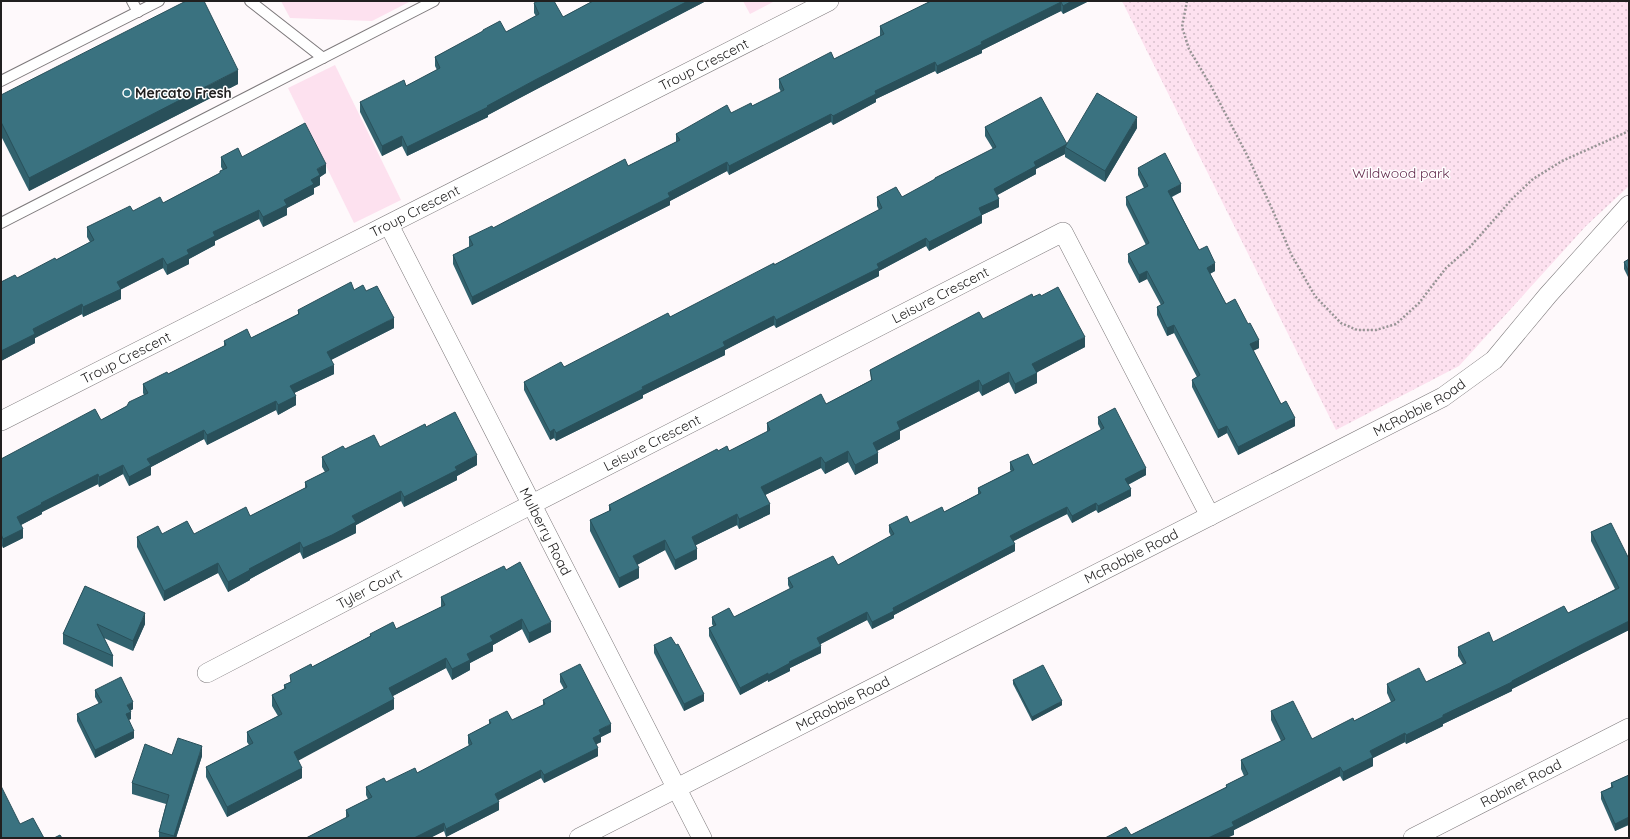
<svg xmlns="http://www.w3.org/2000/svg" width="1630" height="839" viewBox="0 0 1630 839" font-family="Quicksand,sans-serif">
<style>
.grass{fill:#fde1ef}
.park{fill:url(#park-dots)}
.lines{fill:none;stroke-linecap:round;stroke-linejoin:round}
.lane-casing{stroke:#7d797b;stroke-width:12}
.street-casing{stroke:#7d797b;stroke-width:20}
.path{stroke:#979495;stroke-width:2.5;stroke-dasharray:2 2;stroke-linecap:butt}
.lane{stroke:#fff;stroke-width:10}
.street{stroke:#fff;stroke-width:19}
.wall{fill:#32626e}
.shaded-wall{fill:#29505a}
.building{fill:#3a7280;stroke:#29505a}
.poi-dot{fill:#337787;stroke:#fff;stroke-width:1.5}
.labels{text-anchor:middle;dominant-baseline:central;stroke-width:3;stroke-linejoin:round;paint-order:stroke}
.street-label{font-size:14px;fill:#212020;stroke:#fff}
.poi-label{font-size:14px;font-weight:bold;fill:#212020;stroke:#fff;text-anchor:start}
.park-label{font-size:14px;fill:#652d4f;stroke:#fff}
</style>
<defs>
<pattern id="park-dots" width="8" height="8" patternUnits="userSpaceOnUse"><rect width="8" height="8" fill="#fde1ef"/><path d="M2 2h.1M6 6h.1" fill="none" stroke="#d9c1cd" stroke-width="1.8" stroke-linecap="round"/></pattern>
</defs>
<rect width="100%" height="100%" fill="#fef9fb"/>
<g class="grass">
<path d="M281,1H411L372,21L290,18Z"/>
<path d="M743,1H775L750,14Z"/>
<path d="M335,65L401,200L354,223L288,88Z"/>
</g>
<path class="park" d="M1122,1H1629V186L1586,226L1459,366L1336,430Z"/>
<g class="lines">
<defs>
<g id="lane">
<path d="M132,1L138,12"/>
<path d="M250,1L323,58"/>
<path d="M1,81L159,1"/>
<path d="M1,223L434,1"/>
</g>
<g id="street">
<path id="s1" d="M389,225L702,838"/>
<path id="s2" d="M1,421L829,1"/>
<path id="s3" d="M207,673L507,517L1063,232L1210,516"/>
<path id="s4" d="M579,838L1443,397L1494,360L1548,295L1629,205"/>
<path id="s5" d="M1413,838L1629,728"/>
</g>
</defs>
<use href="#lane" class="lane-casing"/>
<use href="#street" class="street-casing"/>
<path class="path" d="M1187,1L1182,27L1189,49L1211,86L1248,157L1273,211L1291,254L1315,296L1341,323L1357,330H1376L1396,324L1419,303L1446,268L1470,247L1512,199L1533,179L1562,161L1629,131"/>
<use href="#lane" class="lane"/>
<use href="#street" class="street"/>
</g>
<g class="wall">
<path d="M593,1H706L535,90L488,115V117L407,156L402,146L382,156L360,112V102L406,86L437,70L435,66V57L483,32V30L506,32L536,16L534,13V3L563,17Z"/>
<path d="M931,1H1089L1063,14L1061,11L982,50V53L937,74L935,71L876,99V102L833,125L831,122L729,175L727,171L670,201V205L472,305L453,264V255L469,247V237L493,228L628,166L676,142V134L731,113L752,106L781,92L779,88V79L834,59L880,36V26Z"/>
<path d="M238,84L29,191L1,136V95Z"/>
<path d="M985,127L1067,144L1137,128L1105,182L1065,157V154L1036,169V174L997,195L999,207L982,215V223L929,251L926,246L879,271V276L776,328L774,325L725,350V355L643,395V398L556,441L554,438L550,440L524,390V382L564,367L670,317L774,265L879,210L877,206V197H902L935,180V178L993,149L985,136Z"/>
<path d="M221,157H242L326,173L320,177V185L314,188V194L287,208V215L263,227L259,219L215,241V245L189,259V264L167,275L163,268L121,289V299L83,317L82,314L35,338V343L1,361V282L17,278L56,260L90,242L87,237V227L133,211L163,203L220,173V171L223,170L221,167Z"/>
<path d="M1138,168L1181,192L1172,197L1199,250L1215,271L1210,274L1226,304L1259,348L1253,351L1281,404L1295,426L1238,455L1227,433L1218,438L1192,387V380L1197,377L1174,333L1167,336L1157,315V307L1161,305L1147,279L1139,283L1128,262V254L1146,245L1126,205V197L1144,188L1138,175Z"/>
<path d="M1629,259V279L1624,269V262Z"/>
<path d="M354,290L366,291L394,328L331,360L334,374L294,393L296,405L278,415L276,410L207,445L204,439L151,467V475L129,486L123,474L99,487L98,484L42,512V514L21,525L23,538L3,548L1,544V459L101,420L127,406L144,395L143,393V384L168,374L224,346V341L251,338L298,314V310Z"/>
<path d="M1041,296L1085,347L1037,372V383L1015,394L1009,382L982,396L979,391L900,431V439L877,451L878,463L855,475L848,462L825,474L821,468L765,495L770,514L739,529L737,525L696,545L697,559L675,570L665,550L637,565L639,578L619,588L590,531V520L609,511V505L718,451H729L767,432V423L826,404L871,380L870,370L1033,297Z"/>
<path d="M1098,417L1146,475L1128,485L1131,496L1098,513L1096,510L1072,523L1067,514L1013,541L1015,551L894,615V618L872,629L867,620L820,644L821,653L790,668V671L768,682V680L740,695L709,636V628L713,626L712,624V617H734L790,589L788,585V578L838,565L891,536L889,532V525L910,523L944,512L978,494V488L1011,471L1010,470V462L1033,465L1101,430L1098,424Z"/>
<path d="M426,427L477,465L457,476V480L404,507L401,501L356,525V533L332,545L303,559L300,552L250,579V580L228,592L218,573L164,601L137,547V537L162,534H194L250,516L305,488V482L325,472L322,467V457L345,449L380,447Z"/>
<path d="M1611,523L1629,630L1583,653L1512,689V691L1443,724V726L1406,744L1405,742L1373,758V766L1343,781L1340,776L1234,830V835H1131L1226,787V785L1244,776L1241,769V760L1281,741L1271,720V711L1312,739L1354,721L1391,702L1387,693V684L1426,682L1463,664L1458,656V647L1493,642L1568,613L1615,589L1591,541V532Z"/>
<path d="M506,570L551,632L529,643L522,629L493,645V651L470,663V670L452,680L446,668L393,696L394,709L298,760L302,778L227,817L206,777V767L249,745L247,742V732L278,716L272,706V695L284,689V685L290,682L312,667L370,636V634L396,629L441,607V597Z"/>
<path d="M85,586L145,624L133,651L104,638L113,656V667L63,644V634Z"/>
<path d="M654,645L704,701L684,711L654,653Z"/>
<path d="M560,674L611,732L601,737V742L596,744L598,756L544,783L541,778L498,800L499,810L446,837L444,831L430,838H306L346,818V810L368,799L366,795V787L386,782L417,773L469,746L468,743V735L489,724V720H512L543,705V700L564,689L560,682Z"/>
<path d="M1013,680L1062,705L1032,721L1013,684Z"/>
<path d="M95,690L133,709L130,711L131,719L128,720L134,738L95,758L77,721V714L99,704L95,697Z"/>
<path d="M172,755L202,756L176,838H159V832L166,804L132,794V783Z"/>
<path d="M1629,775V825L1615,831L1601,799V792L1611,787V783Z"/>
</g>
<g class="shaded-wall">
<path d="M688,1H706L535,90L488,115V117L407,156V147L487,106L535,80Z"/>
<path d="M1072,1H1089L1063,14V6Z"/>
<path d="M1061,2V11L982,50V53L937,74V66L981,42Z"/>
<path d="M935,62V71L876,99V102L833,125V116L875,91Z"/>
<path d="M238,70V84L29,191V178Z"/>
<path d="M831,114V122L729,175V166Z"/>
<path d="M1137,117V128L1105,182V171Z"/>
<path d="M402,136V146L382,156V146Z"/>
<path d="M1067,144L1065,147V154L1036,169V174L994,197V189L1034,162Z"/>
<path d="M727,162V171L670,201V205L472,305V297Z"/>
<path d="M326,164V173L320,177V185L314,188V194L287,208V215L263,227V217L284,200L317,169Z"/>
<path d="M1181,184V192L1168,198V191Z"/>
<path d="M999,199V207L982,215V223L929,251V242L979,208Z"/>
<path d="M259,210V219L215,241V245L189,259V264L167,275V265L187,250L213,232Z"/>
<path d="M926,238V246L879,271V276L776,328V320L877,264Z"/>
<path d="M163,258V268L120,290L121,289V299L83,317V307L117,282Z"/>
<path d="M1215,263V271L1207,275V268Z"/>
<path d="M1147,271V279L1139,283V275Z"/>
<path d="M82,304V314L35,338V343L1,361V351L33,329Z"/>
<path d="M774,316V325L725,350V355L643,395V398L556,441V433L642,387L723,342Z"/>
<path d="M394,318V328L327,362V352Z"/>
<path d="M1174,325V333L1167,336V328Z"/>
<path d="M1085,337V347L1032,375V364Z"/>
<path d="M1259,340V348L1250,352V344Z"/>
<path d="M334,365V374L290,395V386Z"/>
<path d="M1009,372V382L982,396V386Z"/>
<path d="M1037,373V383L1015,394V384Z"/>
<path d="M979,380V391L900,431V439L873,453V443L897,422Z"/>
<path d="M296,396V405L278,415V405Z"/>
<path d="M276,401V410L207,445V435Z"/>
<path d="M1295,418V426L1238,455V447Z"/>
<path d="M1227,426V433L1218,438V430Z"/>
<path d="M554,429V438L550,440V432Z"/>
<path d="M204,430V439L151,467V475L129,486V477L147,459Z"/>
<path d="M848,451V462L825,474V463Z"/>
<path d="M878,453V463L855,475V465Z"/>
<path d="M477,455V465L457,476V480L404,507V497L455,467Z"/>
<path d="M821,457V468L761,497V487Z"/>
<path d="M123,465V474L99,487V477Z"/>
<path d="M1146,468V475L1125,486V479Z"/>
<path d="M98,474V484L42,512V514L17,527V517L41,503Z"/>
<path d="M1131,489V496L1098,513V506Z"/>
<path d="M401,491V501L356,525V533L303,559V548L352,516Z"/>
<path d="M1096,503V510L1072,523V516Z"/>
<path d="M770,504V514L739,529V519Z"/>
<path d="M1067,507V514L1043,526L1010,543V536L1043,519Z"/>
<path d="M737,514V525L692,547V537Z"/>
<path d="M23,529V538L3,548V539Z"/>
<path d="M665,540V550L633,567V556Z"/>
<path d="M300,542V552L250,579V580L228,592V582L249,569Z"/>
<path d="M1015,544V551L894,615V618L872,629V622L893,608Z"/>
<path d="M697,549V559L675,570V560Z"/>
<path d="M218,563V573L164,601V591Z"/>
<path d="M639,568V578L619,588V578Z"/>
<path d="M867,612V620L817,646V638Z"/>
<path d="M145,613V624L133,651V641Z"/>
<path d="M522,619V629L493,645V651L470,663V670L452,680V669L467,654L490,636Z"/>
<path d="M1629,621V630L1583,653L1512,689V691L1443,724V726L1406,744V735L1443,715L1583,644Z"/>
<path d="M551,622V632L529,643V633Z"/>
<path d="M821,646V653L790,668V671L768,682V675L789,662Z"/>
<path d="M446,658V668L389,698V688Z"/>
<path d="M768,673V680L740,695V688Z"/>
<path d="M704,694V701L684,711V704Z"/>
<path d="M394,699V709L294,763V752Z"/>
<path d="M1062,701V705L1032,721V717Z"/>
<path d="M133,702V709L127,712V705Z"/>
<path d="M131,712V719L126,721V714Z"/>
<path d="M611,724V732L601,737V742L593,746V738L599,730Z"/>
<path d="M134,731V738L95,758V750Z"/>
<path d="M1405,733V742L1373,758V766L1343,781V772L1370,751Z"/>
<path d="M202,746V756L176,838H174V836Z"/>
<path d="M598,748V756L544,783V775Z"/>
<path d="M1340,767V776L1234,830V835L1227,838H1208L1232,822Z"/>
<path d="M302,768V778L227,817V807Z"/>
<path d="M541,770V778L495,802V794Z"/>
<path d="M499,802V810L446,837V829Z"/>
<path d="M1629,817V824L1615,831V824Z"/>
<path d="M444,823V831L430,838H414Z"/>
</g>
<g class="building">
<path d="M186,1H204L238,70L29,178L1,122V95Z"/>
<path d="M538,1H554L563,17L593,1H688L535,80L487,106L488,107L407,147L402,136L382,146L360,102L404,80L406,86L440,68L435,57L483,31V30L500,21L506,32L539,14L534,3Z"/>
<path d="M931,1H1072L1063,6L1061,2L981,42L982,44L937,66L935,62L875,91L876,94L833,116L831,114L729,166L727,162L668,193L670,197L472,297L453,255L473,245L469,237L492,226L493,228L625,159L628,166L680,140L676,134L727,105L731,113L751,103L752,106L784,90L779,79L831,52L834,59L884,34L880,26Z"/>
<path d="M1097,93L1137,117L1105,171L1065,147Z"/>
<path d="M1041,97L1067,144L1034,162L1036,166L994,189L999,199L979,208L982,215L929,242L926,238L877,264L879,268L776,320L774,316L723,342L725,346L642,387L643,389L556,433L554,429L550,432L524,382L561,362L564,367L668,313L670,317L774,263V265L882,208L877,197L896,187L902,197L935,179V178L996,147L985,127Z"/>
<path d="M305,123L326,164L317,169L320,175L311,180L314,184L284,200L287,205L263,217L259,210L213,232L215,236L187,250L189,254L167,265L163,258L117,282L121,289L83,307L82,304L33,329L35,334L1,351V282L15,275L17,278L55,258L56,260L94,240L87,227L130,206L133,211L160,197L163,203L220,173V171L227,168L221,157L238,148L242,157Z"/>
<path d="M1165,153L1181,184L1168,191L1199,250L1207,246L1215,263L1207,268L1226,304L1235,299L1248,324L1250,323L1259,340L1250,344L1281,404L1286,401L1295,418L1238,447L1227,426L1218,430L1192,380L1200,375L1174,325L1167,328L1157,307L1164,303L1147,271L1139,275L1128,254L1149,243L1126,197L1148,186L1138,168Z"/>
<path d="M1629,259V272L1624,262Z"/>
<path d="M351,282L354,290L363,285L366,291L377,286L394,318L327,352L334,365L290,386L296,396L278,405L276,401L207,435L204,430L147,459L151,465L129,477L123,465L99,477L98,474L41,503L42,504L17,517L23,529L3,539L1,534V459L95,409L101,420L127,406L129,402L148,393L143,384L167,372L168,374L226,345L224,341L247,329L251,338L299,314L298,310Z"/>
<path d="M1058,287L1085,337L1032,364L1037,373L1015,384L1009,372L982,386L979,380L897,422L900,429L873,443L878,453L855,465L848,451L825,463L821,457L761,487L770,504L739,519L737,514L692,537L697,549L675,560L665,540L633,556L639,568L619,578L590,520L611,510L609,505L717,449L718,451L727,446L729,451L770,430L767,423L821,394L826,404L872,380L870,370L979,312L983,319L1032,294L1033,297L1040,294L1041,296Z"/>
<path d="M1115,408L1146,468L1125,479L1131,489L1098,506L1096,503L1072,516L1067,507L1043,519L1010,536L1015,544L893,608L894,611L872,622L867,612L817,638L821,646L789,662L790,663L768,675V673L740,688L709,628L716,625L712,617L729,608L734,617L793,587L788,578L833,556L838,565L894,534L889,525L907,516L910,523L942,507L944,512L981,493L978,488L1014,470L1010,462L1028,454L1033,465L1104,428L1098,417Z"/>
<path d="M455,412L477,455L455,467L457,470L404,497L401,491L352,516L356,522L332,535L303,548L300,542L249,569L250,570L228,582L218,563L164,591L137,537L158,526L162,534L187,521L194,534L246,507L250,516L307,487L305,482L329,470L322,457L343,446L345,449L374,435L380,447L425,424L426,427Z"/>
<path d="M1611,523L1628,557L1629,556V621L1583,644L1512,681V682L1443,715V717L1406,735L1405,733L1370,751L1373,757L1343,772L1340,767L1232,822L1234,826L1208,838H1105L1126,827L1131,835L1227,787L1226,785L1248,774L1241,760L1285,739L1271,711L1293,701L1312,739L1353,718L1354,721L1395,700L1387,684L1419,668L1426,682L1466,663L1458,647L1489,632L1493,642L1564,606L1568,613L1619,588L1591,532Z"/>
<path d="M520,562L551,622L529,633L522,619L490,636L493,641L467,654L470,660L452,669L446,658L389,688L394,699L294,752L302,768L227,807L206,767L253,743L247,732L282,714L272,695L286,688L284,685L291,682L290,675L311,664L312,667L371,636L370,634L393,622L396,629L445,605L441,597L504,566L506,570Z"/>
<path d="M85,586L145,613L133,641L97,624L113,656L63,634Z"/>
<path d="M671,637L676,645L678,644L704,694L684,704L654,645Z"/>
<path d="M580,664L611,724L599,730L601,734L593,738L598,748L544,775L541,770L495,794L499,802L446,829L444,823L414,838H306L349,816L346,810L372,797L366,787L384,778L386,782L415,768L417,773L472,744L468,735L491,723L489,720L507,711L512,720L545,704L543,700L567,687L560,674Z"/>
<path d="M1043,665L1062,701L1032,717L1013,680Z"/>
<path d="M121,677L133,702L127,705L131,712L126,714L134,731L95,750L77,714L102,702L95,690Z"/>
<path d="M178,738L202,746L174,836L159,832L169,795L132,783L145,744L172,755Z"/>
<path d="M1629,775V817L1615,824L1601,792L1613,787L1611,783Z"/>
<path d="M1,786L20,824L33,818L44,838H1Z"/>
<path d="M60,835L62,838H54Z"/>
</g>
<circle class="poi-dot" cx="127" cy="93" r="4"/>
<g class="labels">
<g class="street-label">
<text stroke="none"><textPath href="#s2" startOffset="788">Troup Crescent</textPath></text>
<text stroke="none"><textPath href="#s2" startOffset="464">Troup Crescent</textPath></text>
<text stroke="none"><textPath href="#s3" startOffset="825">Leisure Crescent</textPath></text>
<text stroke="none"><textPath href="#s2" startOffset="140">Troup Crescent</textPath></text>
<text stroke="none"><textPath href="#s4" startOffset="944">McRobbie Road</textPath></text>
<text stroke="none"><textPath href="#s3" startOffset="501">Leisure Crescent</textPath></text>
<text stroke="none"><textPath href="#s1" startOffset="344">Mulberry Road</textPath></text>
<text stroke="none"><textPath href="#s4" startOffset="620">McRobbie Road</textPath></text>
<text stroke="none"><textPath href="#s3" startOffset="183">Tyler Court</textPath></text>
<text stroke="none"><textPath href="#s4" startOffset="296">McRobbie Road</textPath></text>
<text stroke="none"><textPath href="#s5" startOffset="121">Robinet Road</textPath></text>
</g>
<g class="poi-label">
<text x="135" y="93">Mercato Fresh</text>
</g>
<g class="park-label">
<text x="1401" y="173">Wildwood park</text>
</g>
</g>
<rect width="1630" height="839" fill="none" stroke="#212020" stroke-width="4"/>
</svg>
